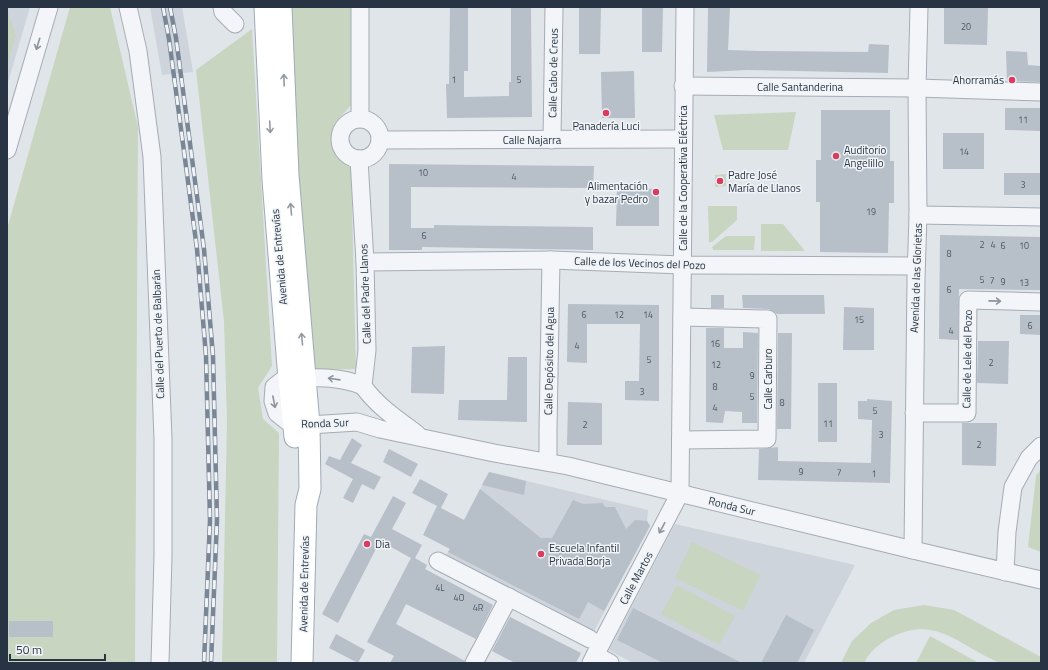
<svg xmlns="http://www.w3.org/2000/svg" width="1048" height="670" viewBox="0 0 1048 670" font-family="'Titillium Web',sans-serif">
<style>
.built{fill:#ced4dc}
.green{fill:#c7d5c1}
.building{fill:#b7bfc8}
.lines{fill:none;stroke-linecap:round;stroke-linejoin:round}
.minor-casing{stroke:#a5acb5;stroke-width:19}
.major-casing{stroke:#9faab7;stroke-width:23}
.minor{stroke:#f3f5f8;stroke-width:17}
.major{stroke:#fff;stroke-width:21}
.rail-casing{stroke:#798695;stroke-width:4.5}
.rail{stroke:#f0f4f7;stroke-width:3;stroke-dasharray:9;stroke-linecap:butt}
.oneway{stroke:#8e949e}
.oneway2{stroke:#949aa1}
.poi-dot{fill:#d83d60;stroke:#f0f4f7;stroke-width:1.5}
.labels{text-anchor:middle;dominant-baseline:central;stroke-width:3;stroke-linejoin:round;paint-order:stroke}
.number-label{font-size:9px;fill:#4c5764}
.street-label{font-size:11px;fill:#283443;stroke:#f0f4f7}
.poi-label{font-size:11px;fill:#283443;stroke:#f0f4f7;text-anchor:start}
</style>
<rect width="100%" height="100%" fill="#e0e5ea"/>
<g class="built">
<path d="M7,7H30L7,86Z"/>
<path d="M150,7H182L193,72L162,75Z"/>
<path d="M489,472L648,510L647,521L650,526L593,633L446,556Z"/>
<path d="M675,524L855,565L804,663H633L609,650Z"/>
</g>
<g class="green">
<path d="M70,7H110L138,127L135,663H7V229Z"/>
<path d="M288,7H352L351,105L334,124L335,151L351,166L356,369L310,370Z"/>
<path d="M7,9L16,36L8,62L7,63Z"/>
<path d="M252,29L272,366L258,388L263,419L279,433L277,663H222L227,421L224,321L196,70Z"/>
<path d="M796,112L788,150H723L714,115Z"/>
<path d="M726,174V186L715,187V175Z"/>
<path d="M708,206H737V220L712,242H709Z"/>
<path d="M761,224H783L805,251H761Z"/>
<path d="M726,236H755L754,250H713L712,247Z"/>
<path d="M1041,469V552L1028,547L1036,476Z"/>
<path d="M692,542L761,575L743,611L675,578Z"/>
<path d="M677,585L735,616L719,645L661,614Z"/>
<path d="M924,605L954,610L1041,657V663C1031,663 1005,665 998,662C959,646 936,614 890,638C880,643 869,652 864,663H841L852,641L871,623L894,610Z"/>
<path d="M930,636L979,663H916Z"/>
</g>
<g class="building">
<path d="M450,7H468V71H464V97L509,96V82H511V7H531L532,117L447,118L446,84H449Z"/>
<path d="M579,7H601L600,54H579Z"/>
<path d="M642,7H663L662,52H642Z"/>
<path d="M708,7H730L728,50L760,51L868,52L869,44L889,45L888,73L747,70L707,72Z"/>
<path d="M944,7L988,8L987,45L944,44Z"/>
<path d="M1006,51L1027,52L1028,65L1041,66V82L1007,81Z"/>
<path d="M634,71L635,118H602L601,72Z"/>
<path d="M1005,108H1041V131L1005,130Z"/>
<path d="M821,110H890V161H894V203H889L888,253L820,252V202H816V160H821Z"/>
<rect x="943" y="133" width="41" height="36"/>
<path d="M389,164L594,166L593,188L411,187V228H434V225L593,227V250L422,247V250H389Z"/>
<rect x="1004" y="173" width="37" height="22"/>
<path d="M617,188L659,189V226H616Z"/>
<path d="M940,235L1041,237V290L959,289L958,340L939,339Z"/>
<rect x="711" y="295" width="13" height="13"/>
<path d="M742,295H824L825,314H777L773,311L769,309L743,308Z"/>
<path d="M568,304L659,305V401L625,400V381H639L640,324H587V363L567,362Z"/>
<path d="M844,307L874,308V350H843Z"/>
<path d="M1020,315H1041V335L1020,334Z"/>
<path d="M706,328H724V348H743V332L758,333L757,423H742V412L725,411L723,423L706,422Z"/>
<path d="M778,333H792L791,429H777Z"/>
<path d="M978,341H1009L1008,384L977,383Z"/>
<path d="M445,346L444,394L411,393L412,347Z"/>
<path d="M508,357H527V422L458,420L459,400H507Z"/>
<rect x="818" y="383" width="19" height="59"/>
<path d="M867,399L892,401L890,483L758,480L759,449L778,447V461L871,463L872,420L858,419V401H867Z"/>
<path d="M568,402L602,403V445H567Z"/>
<path d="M962,423H997L996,466L962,465Z"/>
<path d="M352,438L362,445L351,463L381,477L374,490L362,484L353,503L343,498L353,479L325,464L329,456L340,460Z"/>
<path d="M389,449L418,464L411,477L383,462Z"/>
<path d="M489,472L526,481L524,495L482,485Z"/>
<path d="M420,479L448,494L441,508L464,520L480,489L541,538H552L573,500L583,504L603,503L605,507H615L626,529L635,520L647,521L650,526L604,611L588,602L579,619L448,552L450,549L423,535L437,506L412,493Z"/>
<path d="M393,496L406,503L392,529L422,545L415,558L427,565L425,569L493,605L476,639L406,604L396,624L465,661L464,663H390L394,656L367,642L411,558L380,541L338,623L322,614L364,534L371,537Z"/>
<path d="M633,608L742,663H663L617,640Z"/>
<path d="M786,615L814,630L797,663H761Z"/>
<path d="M510,617L581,653L576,663H515L492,651Z"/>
<rect x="9" y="621" width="44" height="16"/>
<path d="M336,634L365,650L358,663L329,648Z"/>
</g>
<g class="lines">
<defs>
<g id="minor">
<path d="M128,7L138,51L152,157L163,439V556L160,663"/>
<path d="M222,7L223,12L235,24"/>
<path d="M683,86L917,88L1041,92"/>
<path d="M360,118V7"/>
<circle cx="360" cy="139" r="20"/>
<path d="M380,140L683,139"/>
<path d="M552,140L554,7"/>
<path d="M7,150L49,7"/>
<path d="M359,159L365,262L367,350L363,386C377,406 397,419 417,434"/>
<path d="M918,215L1041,217"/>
<path d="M365,262L551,260L682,265L916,266"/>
<path d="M363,386C340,376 314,377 289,379L283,380L274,387L273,401L277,413L287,421L295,424L309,425L357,422L380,429L494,453L568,466L913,550L1041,580"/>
<path d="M914,413H967L968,300L1041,302"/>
<path d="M681,440L767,439L768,319L682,317"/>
<path d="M548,462V430L551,260"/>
<path d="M913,550L916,278L918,215L917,88L919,7"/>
<path d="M438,561L590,639"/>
<path d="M1005,572L1007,532L1013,487L1029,458L1041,446"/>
<path d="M595,655L610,663"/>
<path d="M474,663L509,597"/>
<path d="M591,663L680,493L685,7"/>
</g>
<g id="major">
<path d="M265,7L273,180L289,379L295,437"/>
<path d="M281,7L288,175L309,425L310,489L306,505L302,663"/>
</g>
</defs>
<use href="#minor" class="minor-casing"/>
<use href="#major" class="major-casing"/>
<use href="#minor" class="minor"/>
<use href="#major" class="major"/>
<defs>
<g id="rail">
<path d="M163,7L169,39L197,249L206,356L210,520L204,663"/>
<path d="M170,7L176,38L204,249L213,356L217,520L211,663"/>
</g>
</defs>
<use href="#rail" class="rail-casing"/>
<use href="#rail" class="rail"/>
</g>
<defs><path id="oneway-shaft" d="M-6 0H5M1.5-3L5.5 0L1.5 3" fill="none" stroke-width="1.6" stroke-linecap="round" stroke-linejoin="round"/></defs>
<g class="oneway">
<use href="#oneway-shaft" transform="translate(38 44) rotate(107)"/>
<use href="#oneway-shaft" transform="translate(995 301) rotate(1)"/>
<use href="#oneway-shaft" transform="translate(334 379) rotate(-172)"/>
<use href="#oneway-shaft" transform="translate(274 402) rotate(79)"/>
<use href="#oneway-shaft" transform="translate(662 528) rotate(118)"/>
</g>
<g class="oneway2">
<use href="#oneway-shaft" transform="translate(284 80) rotate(-92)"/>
<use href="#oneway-shaft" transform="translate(270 127) rotate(87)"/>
<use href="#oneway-shaft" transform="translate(291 209) rotate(-95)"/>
<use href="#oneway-shaft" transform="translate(302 339) rotate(-95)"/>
</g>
<g class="poi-dot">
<circle cx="1012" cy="80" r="4"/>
<circle cx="606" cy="113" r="4"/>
<circle cx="836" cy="156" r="4"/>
<circle cx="720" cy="181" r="4"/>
<circle cx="656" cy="192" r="4"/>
<circle cx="367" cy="544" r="4"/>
<circle cx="541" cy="554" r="4"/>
</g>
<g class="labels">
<g class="number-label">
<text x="966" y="26">20</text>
<text x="454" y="79">1</text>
<text x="519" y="79">5</text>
<text x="1023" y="119">11</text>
<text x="964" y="151">14</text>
<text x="423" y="172">10</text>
<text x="514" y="176">4</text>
<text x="1023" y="184">3</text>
<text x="871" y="211">19</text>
<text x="424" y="235">6</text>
<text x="982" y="244">2</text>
<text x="993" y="244">4</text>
<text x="1003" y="245">6</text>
<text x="1024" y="245">10</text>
<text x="949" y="253">8</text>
<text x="982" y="279">5</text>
<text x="992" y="280">7</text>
<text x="1003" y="281">9</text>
<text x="1024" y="282">13</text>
<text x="949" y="289">6</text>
<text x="584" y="314">6</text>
<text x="619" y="314">12</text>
<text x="648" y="314">14</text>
<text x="859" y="319">15</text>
<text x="1030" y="325">6</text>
<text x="951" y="330">4</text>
<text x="715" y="343">16</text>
<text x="577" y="345">4</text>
<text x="649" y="359">5</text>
<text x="991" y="362">2</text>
<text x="716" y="364">12</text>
<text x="752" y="375">9</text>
<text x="715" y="386">8</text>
<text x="642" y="391">3</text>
<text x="752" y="396">5</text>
<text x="782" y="402">8</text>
<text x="715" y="407">4</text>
<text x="875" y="410">5</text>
<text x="828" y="423">11</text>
<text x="585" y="424">2</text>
<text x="881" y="434">3</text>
<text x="979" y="444">2</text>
<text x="801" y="471">9</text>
<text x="839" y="472">7</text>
<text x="874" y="473">1</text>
<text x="440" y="587">4L</text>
<text x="459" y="597">4O</text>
<text x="478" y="607">4R</text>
</g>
<g class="street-label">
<text transform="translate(553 73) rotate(-89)">Calle Cabo de Creus</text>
<text x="800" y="87">Calle Santanderina</text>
<text x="532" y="140">Calle Najarra</text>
<text transform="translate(683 178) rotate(-90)">Calle de la Cooperativa Eléctrica</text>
<text transform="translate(279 257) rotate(-95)">Avenida de Entrevías</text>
<text transform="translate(640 263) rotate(2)">Calle de los Vecinos del Pozo</text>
<text transform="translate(916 278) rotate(-88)">Avenida de las Glorietas</text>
<text transform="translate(365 294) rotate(-92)">Calle del Padre Llanos</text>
<text transform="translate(158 334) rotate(-92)">Calle del Puerto de Balbarán</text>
<text transform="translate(967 359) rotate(-89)">Calle de Lele del Pozo</text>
<text transform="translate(549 361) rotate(-89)">Calle Depósito del Agua</text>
<text transform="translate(768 379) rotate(-90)">Calle Carburo</text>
<text transform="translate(325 423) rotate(-2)">Ronda Sur</text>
<text transform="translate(732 506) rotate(14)">Ronda Sur</text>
<text transform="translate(636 578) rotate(-62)">Calle Martos</text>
<text transform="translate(304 584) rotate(-89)">Avenida de Entrevías</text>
</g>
<g class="poi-label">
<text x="1004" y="80" text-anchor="end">Ahorramás</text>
<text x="606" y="126" text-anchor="middle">Panadería Luci</text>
<text x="844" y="150">Auditorio<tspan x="844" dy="13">Angelillo</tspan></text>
<text x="728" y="175">Padre José<tspan x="728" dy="13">María de Llanos</tspan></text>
<text x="648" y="186" text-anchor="end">Alimentación<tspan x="648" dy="13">y bazar Pedro</tspan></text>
<text x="375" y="544">Dia</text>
<text x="549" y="548">Escuela Infantil<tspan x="549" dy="13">Privada Borja</tspan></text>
</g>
</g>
<rect width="1048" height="670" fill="none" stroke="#283443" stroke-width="16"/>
<path d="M10 654v6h95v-6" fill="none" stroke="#283443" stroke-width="2"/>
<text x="16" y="654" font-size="12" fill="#283443" stroke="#f0f4f7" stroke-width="3" paint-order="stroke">50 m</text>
</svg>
